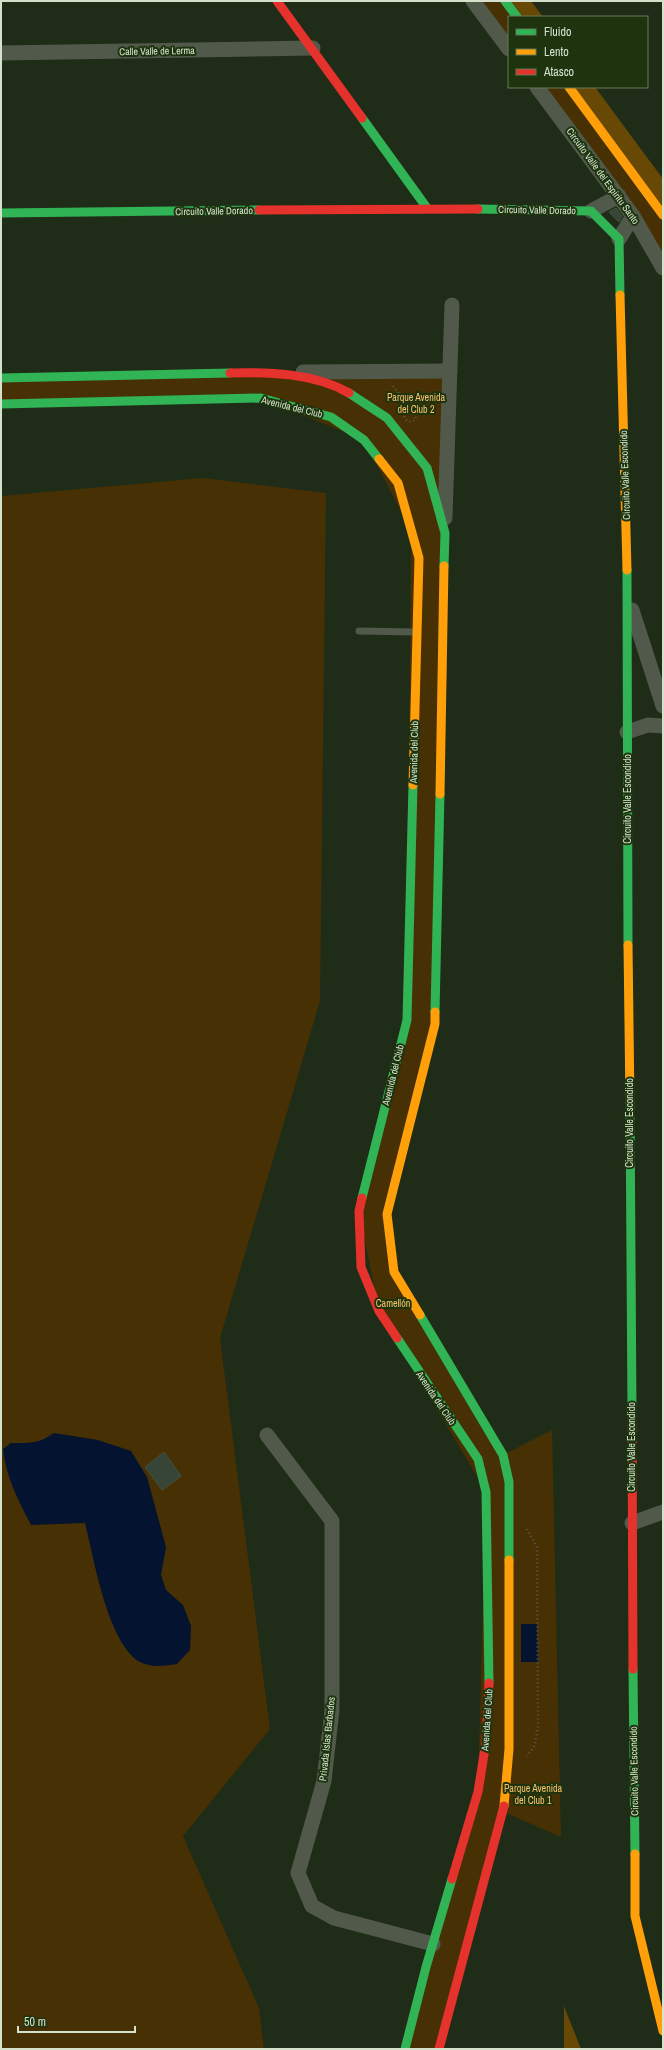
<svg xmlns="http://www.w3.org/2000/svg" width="664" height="2050" viewBox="0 0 664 2050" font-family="'Archivo Narrow',sans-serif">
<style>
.green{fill:#473003}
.forest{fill:#684805}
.water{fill:#031330}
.building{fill:#374537;stroke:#435141}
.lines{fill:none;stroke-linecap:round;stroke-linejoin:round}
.path{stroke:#555d50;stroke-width:2.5;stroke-dasharray:1 3;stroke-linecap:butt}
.lane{stroke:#50594a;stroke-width:7}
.street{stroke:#50594a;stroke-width:15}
.fast{stroke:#30b455;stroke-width:9}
.slow{stroke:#ff9f0a;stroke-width:9}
.jam{stroke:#e5322d;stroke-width:9}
.labels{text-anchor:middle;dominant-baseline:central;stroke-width:4;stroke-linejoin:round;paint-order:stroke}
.street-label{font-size:10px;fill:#d4e2cc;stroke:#1d340f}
.park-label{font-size:10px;fill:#fcc16b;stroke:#1d340f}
</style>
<rect width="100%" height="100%" fill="#1f2c17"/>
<g class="green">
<path d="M473,1H505L509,17V49Z"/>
<path d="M537,87H569L663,215V268Z"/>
<path d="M450,371L435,1024L387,1214L395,1272L503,1455L552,1430L561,1837L504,1812L439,2049H405L478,1792L486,1492L379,1311L359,1211L407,1020L411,531L364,440L261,398L1,404V378Z"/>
<path d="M203,478L326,493L320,1001L220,1338L270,1729L183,1836L259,2008L264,2049H1V496Z"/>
</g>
<g class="forest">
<path d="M505,1H531L543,17H517Z"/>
<path d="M569,87H595L663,179V215Z"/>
<path d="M564,2006L581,2049H564Z"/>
</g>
<g class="water">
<path d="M54,1433L98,1440L131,1451L147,1477L166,1547L161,1575L166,1590L183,1605L191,1626L190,1650L177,1664C164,1666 150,1668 138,1661C107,1639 94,1559 85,1523L31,1525C18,1500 6,1477 3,1449L11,1443C29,1443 39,1444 54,1433Z"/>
<path d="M521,1624H537L538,1662H521Z"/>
</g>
<g class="building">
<path d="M616,208L622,216L619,222L609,212Z"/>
<path d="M164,1452L181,1476L162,1490L145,1467Z"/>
</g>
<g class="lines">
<g class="path">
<path d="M393,386L409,406"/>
<path d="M409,406L415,408L417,413L415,420L409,422L405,419L403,411Z"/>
<path d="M417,413H435"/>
<path d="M527,1529L537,1547L538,1728L534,1747L527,1756"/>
</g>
<path class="lane" d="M359,631L414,632"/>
<g class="street">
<path d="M473,1L509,49"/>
<path d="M1,53L313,48"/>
<path d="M537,87L633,216L663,268"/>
<path d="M591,211L619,196"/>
<path d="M619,239L633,216"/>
<path d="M303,372L450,371"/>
<path d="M445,518L452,305"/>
<path d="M632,610L663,706"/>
<path d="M627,732L648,725L663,726"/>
<path d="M267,1435L332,1521V1710L324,1781L298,1873L312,1906L334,1918L433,1944"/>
<path d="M632,1523L663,1512"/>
</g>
<g class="fast">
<path d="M505,1L517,17"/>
<path d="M362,118L427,208"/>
<path d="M478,209L591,211L619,239L620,295"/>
<path d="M1,213L259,210"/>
<path d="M1,378L230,373"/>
<path d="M349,393L387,418L427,468L445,533L444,566"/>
<path d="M1,404L261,398L331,417L364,440L379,459"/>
<path d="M627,570L628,945"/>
<path d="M435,1012L440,794"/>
<path d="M630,1104L632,1413"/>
<path d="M362,1198L407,1020L413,785"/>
<path d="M420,1315L503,1455L509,1482V1560"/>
<path d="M397,1338L478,1459L486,1492L489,1683"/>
<path d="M633,1669L635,1854"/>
<path d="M405,2049L426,1967L452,1879"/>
</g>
<g class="slow">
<path d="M569,87L663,215"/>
<path d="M620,295L627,570"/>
<path d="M379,459L398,483L419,558L413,785"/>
<path d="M440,794L444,566"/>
<path d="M628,945L630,1104"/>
<path d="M420,1315L394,1272L387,1214L435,1024V1012"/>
<path d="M504,1806L509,1749V1560"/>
<path d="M635,1854V1916L663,2031"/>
</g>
<g class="jam">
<path d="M277,1L362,118"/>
<path d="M259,210L478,209"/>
<path d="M230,373C270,372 314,373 349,393"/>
<path d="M362,1198L359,1211L361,1267L379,1311L397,1338"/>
<path d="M632,1413L633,1669"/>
<path d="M452,1879L478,1792L486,1742L489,1683"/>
<path d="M439,2049L504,1806"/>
</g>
</g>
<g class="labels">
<g class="street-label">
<text transform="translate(157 51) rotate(-1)">Calle Valle de Lerma</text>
<text transform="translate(603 176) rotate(54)">Circuito Valle del Espíritu Santo</text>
<text transform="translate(537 210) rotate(1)">Circuito Valle Dorado</text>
<text transform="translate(214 211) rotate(-1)">Circuito Valle Dorado</text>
<text transform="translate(292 407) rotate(14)">Avenida del Club</text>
<text transform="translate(625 475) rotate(-92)">Circuito Valle Escondido</text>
<text transform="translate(414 752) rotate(-89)">Avenida del Club</text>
<text transform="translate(627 799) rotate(-90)">Circuito Valle Escondido</text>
<text transform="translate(393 1075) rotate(-76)">Avenida del Club</text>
<text transform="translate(629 1123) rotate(-90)">Circuito Valle Escondido</text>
<text transform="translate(436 1398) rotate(56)">Avenida del Club</text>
<text transform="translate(631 1447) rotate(-90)">Circuito Valle Escondido</text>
<text transform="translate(487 1720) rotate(-86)">Avenida del Club</text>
<text transform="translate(327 1739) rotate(-84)">Privada Islas Barbados</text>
<text transform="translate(634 1771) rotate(-91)">Circuito Valle Escondido</text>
</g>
<g class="park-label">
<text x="416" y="397">Parque Avenida<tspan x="416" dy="12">del Club 2</tspan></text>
<text x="393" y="1303">Camellón</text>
<text x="533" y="1788">Parque Avenida<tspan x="533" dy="12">del Club 1</tspan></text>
</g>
</g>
<rect width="664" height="2050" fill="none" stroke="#d4e2cc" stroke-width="4"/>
<rect x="508" y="16" width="140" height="72" fill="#1d340f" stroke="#667a5b"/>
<rect x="516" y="29" width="20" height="6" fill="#30b455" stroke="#667a5b"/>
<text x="544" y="36" font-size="12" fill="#d4e2cc">Fluido</text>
<rect x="516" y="49" width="20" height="6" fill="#ff9f0a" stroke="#667a5b"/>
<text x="544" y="56" font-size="12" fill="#d4e2cc">Lento</text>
<rect x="516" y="69" width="20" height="6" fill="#e5322d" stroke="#667a5b"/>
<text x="544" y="76" font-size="12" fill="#d4e2cc">Atasco</text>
<path d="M18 2026v6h117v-6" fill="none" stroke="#d4e2cc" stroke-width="2"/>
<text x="24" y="2026" font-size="12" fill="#d4e2cc" stroke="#1d340f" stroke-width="3" paint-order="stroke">50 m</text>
</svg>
